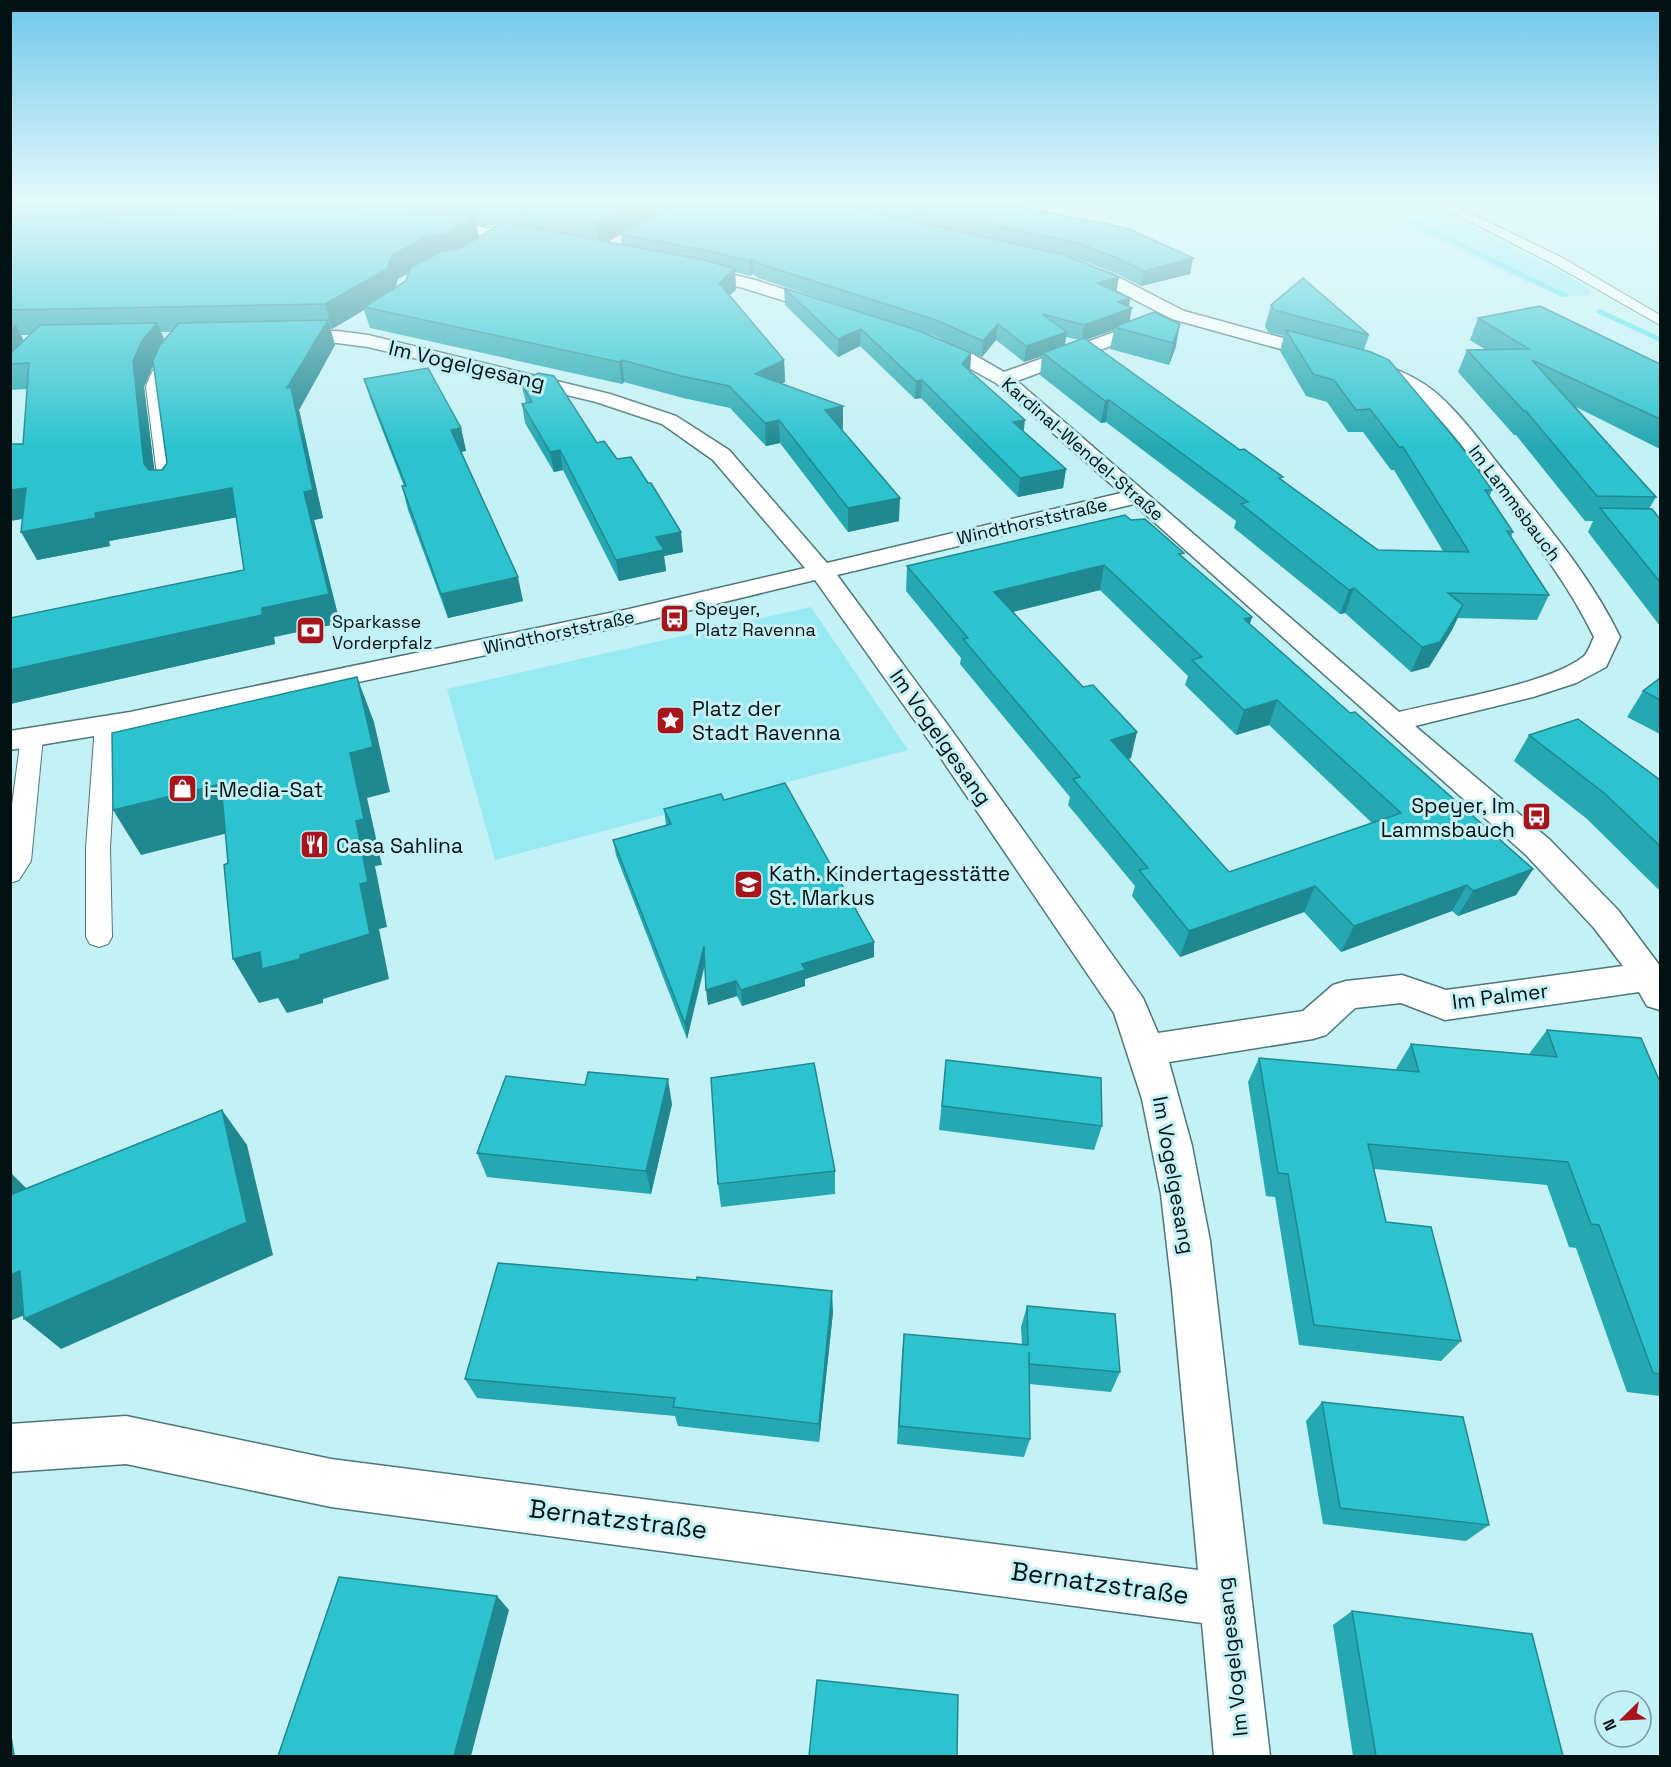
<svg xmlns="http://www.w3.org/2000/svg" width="1671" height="1767" viewBox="0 0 1671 1767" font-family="'Space Grotesk',sans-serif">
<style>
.green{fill:#97eaf2}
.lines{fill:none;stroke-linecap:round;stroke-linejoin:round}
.stream{fill:#5ae4f1;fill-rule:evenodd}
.service-casing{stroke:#4d777b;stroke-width:2}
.minor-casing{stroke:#4d777b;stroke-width:3}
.service{fill:#fff;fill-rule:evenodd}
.minor{fill:#fff;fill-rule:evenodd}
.wall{fill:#26a8b2;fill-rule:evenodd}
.shaded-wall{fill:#1f8891}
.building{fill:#2cc3cf;stroke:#1f8891;stroke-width:1.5;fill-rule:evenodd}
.labels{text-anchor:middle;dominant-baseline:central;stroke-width:6;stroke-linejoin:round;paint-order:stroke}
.far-street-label{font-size:18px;fill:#021112;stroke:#c4f1f5}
.far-poi-label{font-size:18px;fill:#021112;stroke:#c4f1f5;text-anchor:start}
.street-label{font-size:21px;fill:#021112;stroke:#c4f1f5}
.poi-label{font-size:21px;fill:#021112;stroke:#c4f1f5;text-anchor:start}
.near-street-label{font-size:26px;fill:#021112;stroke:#c4f1f5}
</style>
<rect width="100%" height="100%" fill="#c4f1f5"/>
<g class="green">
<path d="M1348,200H1421L1569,276L1588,287L1590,292L1587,295L1565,297L1527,282Z"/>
<path d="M811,607L908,750L495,860L447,689Z"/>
</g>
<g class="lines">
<g class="stream">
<path d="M1355,200H1363L1417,222L1569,295L1562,297L1413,224Z"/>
<path d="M1600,309L1660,337V342L1597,313L1596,311Z"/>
</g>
<defs>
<g id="service">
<path d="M1428,200H1443L1563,258L1660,315V325L1553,264Z"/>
<path d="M175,349L182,353L164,377L162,387L177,491L174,495H162L159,491L146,387C149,375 162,352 175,349Z"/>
<path d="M106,718L114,720L117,725L110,848L112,937L108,944L99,947L90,944L86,937V848L95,725L98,720Z"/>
<path d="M32,730L40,732L43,737L31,861L19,880L10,883V820L21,737L24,732Z"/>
</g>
<g id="minor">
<path d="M703,200H755L747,205L718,206L681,214L607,255L601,257L593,252L595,249L671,207Z"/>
<path d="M432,223L462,224L530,234L538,239L530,244L462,234L426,231L424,228Z"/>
<path d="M1077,262L1114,275L1184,311L1331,351L1334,355L1331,359L1324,361L1172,319L1102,283L1071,271L1069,267Z"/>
<path d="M693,265L755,280L833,305L836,309L833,313L827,314L743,288L687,274L685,270L687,266Z"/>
<path d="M1153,318L1159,320L1162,324L1159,328L1017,381L1399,712C1444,701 1549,684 1583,657C1588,653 1591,643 1594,637C1567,581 1529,534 1492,485C1469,456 1447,422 1417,398C1402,386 1383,379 1364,372L1361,368L1364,364C1382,359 1421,380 1435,392C1463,416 1484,447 1507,475C1548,527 1591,577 1620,637L1606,667L1576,683L1533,697L1415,726L1550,840L1618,910L1660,966V1010L1647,1006L1639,992L1445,1020L1401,1003L1355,1008L1326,1035L1313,1039L1169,1062L1192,1146L1210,1241L1270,1756H1214L1202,1623L331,1507L126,1464L10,1472V1424L126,1416L331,1459L1198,1570L1172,1290L1161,1194L1142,1099L1114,1013L930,742L815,580L629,625L130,730L10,750V731L130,712L629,609L805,568L713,460L662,424L596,402L368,347L337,343H288L281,341L279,337L281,333L337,331L368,335L610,394L676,416L729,450L827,563L1121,493L996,383L956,361L923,347L921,343L923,339C944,334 986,362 1004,372ZM1134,504L1527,856L1594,928L1623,966L1446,990L1402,975L1346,981L1333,985L1303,1011L1158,1033L1143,998L950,728L837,575Z"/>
</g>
</defs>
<use href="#service" class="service-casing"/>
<use href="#minor" class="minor-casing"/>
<use href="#service" class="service"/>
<use href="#minor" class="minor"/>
</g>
<g class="wall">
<path d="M10,200H984L1193,258L1190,274L1141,286L1115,273L1075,258L1068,256L1119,277L1116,292L1130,298L1129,307L1130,321L1154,312L1176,346L1169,365L1110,349L1114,330L1086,340L1378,550L1443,551L1394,470H1391L1363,432H1348L1327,402L1306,396L1280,351L1284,336L1268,332L1265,326L1271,305L1369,335L1364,350L1492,490L1489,497L1513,532L1511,537L1549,595L1537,620L1458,618L1452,630L1429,667L1411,672L1345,613L1340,614L1234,528L1236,521L1106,422L1101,423L1040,375L1042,356L1024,362L996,340L982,357L935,336L924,332L971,353L970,371L1024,432L1066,469L1063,488L1018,497L921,398L915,399L860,346L838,357L785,305L784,288L882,319L758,278L753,274L750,276L735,272L736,290L730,295L784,360L785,382L782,383L843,429H842L899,521L848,532L780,443L766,446L730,408L683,398L624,382L622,384L370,328L364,310L332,329H330L335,345L299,410L323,518L314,520L340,623L274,637L275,644L10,704V618L244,570L236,517L109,541L110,546L37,560L23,519L10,521L23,444L27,389L10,390ZM678,203L621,234L622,244L605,241L670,205ZM476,224L496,226L479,237ZM408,273L406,281L395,288L398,279ZM161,332H171L164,340ZM21,335H30L24,341ZM1066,337L1079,340L1065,345ZM154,365L167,463L162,470H154L144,387Z"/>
<path d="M1478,318L1660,364V449L1576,407L1656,497L1649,509L1660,519V626L1588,532L1593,521H1585L1516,435H1514L1458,372L1467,350H1486L1470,340Z"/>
<path d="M364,379L461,428L466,451L461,452L523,601L448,618L408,510L402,486H404L371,401Z"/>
<path d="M521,383L597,443L683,552L664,556L666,571L619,581L563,470L554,472L525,423L522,404L526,403Z"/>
<path d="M1131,520L1183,558L1252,617L1249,625L1350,713L1533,869L1516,895L1458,916L1452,911L1341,952L1304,912L1180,957L1132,896L1135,886L1068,805L1070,797L960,664L961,658L906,591L907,566ZM1100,590L1188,676L1185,685L1236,735L1269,725L1372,823L1229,872L1128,759L1131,758L1013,612Z"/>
<path d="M1660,678V734L1627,717L1643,691Z"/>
<path d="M1529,735L1660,780V891L1587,819L1514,761Z"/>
<path d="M724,800L874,957L805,979V986L742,1006L737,996L708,1005L705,965L687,1039L616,855L613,840L666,825L664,809Z"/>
<path d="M1547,1030L1660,1082V1396L1627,1392L1576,1248L1569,1247L1547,1185L1374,1169L1386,1222L1461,1341L1441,1361L1299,1345L1275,1197L1266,1196L1248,1082L1259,1058L1397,1070L1396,1069L1411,1044L1529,1054Z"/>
<path d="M946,1060L1102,1126L1094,1150L939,1130Z"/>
<path d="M672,1104L651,1194L487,1177L477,1153Z"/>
<path d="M835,1171V1194L721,1207L718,1184Z"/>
<path d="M1027,1306L1120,1372L1111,1392L1029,1384L1030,1439L1024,1457L897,1444L902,1354L904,1334L1022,1345L1021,1327Z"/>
<path d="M833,1312L819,1442L678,1426L675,1416L477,1398L465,1379Z"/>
<path d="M1322,1402L1489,1525L1466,1541L1323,1524L1306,1421Z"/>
<path d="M1352,1611L1563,1756H1353L1333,1625Z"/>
</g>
<g class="shaded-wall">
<path d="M637,200H694L670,205L599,245L596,222Z"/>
<path d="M474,216L479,239L452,256L432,260L398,279L393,293L364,307V310L332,329L325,304L392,255L426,237Z"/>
<path d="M1193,258L1190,274L1141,286L1144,271Z"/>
<path d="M752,259L753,274L750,276V261Z"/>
<path d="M735,269L736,290L721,303L719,283Z"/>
<path d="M1119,277L1116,293L1097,283Z"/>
<path d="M1130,298L1128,309L1132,308L1129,324L1114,327V330L1082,341L1084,325L1118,302Z"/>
<path d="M328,320L335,345L299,410L323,518L314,520L340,623L274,637L275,644L10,704V670L262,608L304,492L287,388Z"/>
<path d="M157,323L168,348L152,367L144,387L157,491L144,464L133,361L142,341Z"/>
<path d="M998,324L996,340L982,357L983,341Z"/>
<path d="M1180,324L1176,346L1169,365L1173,343Z"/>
<path d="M16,326L29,351L10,364V331Z"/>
<path d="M861,329L860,346L838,357V339Z"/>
<path d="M1067,332L1064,348L1043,353L1042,356L1024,362L1026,346Z"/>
<path d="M971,353L970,371L962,364Z"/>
<path d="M622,360L624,382L622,384L619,362Z"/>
<path d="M784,360L785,382L756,396L755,374Z"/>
<path d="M922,380L921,398L915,399L916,381Z"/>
<path d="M1109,400L1106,422L1101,423L1105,401Z"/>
<path d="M843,406V429L825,433V410Z"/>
<path d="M779,420L780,443L766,446L765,423Z"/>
<path d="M1025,420L1023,438L1013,422Z"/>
<path d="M461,428L466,451L457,452L451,430Z"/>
<path d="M560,450L563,470L554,472L550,452Z"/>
<path d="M1066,469L1063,488L1018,497L1020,478Z"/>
<path d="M26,488L41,515L10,521V490Z"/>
<path d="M232,488L244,516L109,541L110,546L37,560L21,532L95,513Z"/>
<path d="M900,498L899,521L848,532V508Z"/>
<path d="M681,532L683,552L664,556L666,571L619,581L616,560L656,537Z"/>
<path d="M1104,565L1100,590L992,617L994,592Z"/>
<path d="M518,577L523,601L448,618L441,594Z"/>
<path d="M1354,588L1345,613L1340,614L1349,590Z"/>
<path d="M1463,605L1452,630L1429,667L1411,672L1422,647Z"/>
<path d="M1252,617L1244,643V619Z"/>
<path d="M357,677L374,722L390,792L367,798L382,865L375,866L387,927L379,929L389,979L323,999V1003L287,1013L278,998L259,1003L233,959L260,952L300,955L360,884L356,821L350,753Z"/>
<path d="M1277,700L1269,725L1236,735L1244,710Z"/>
<path d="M1137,732L1131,758L1105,766L1111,740Z"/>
<path d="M221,784L244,829L141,855L113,810Z"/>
<path d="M1533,869L1516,895L1458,916L1473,891Z"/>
<path d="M1467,885L1452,911L1341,952L1354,926Z"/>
<path d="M1315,886L1304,912L1180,957L1189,931Z"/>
<path d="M874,942V957L805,979V986L742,1006L741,990L802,964Z"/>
<path d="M704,946L705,961L687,1039L685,1024Z"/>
<path d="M736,981L737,996L708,1005L706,990Z"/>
<path d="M668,1079L672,1104L651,1194L646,1171Z"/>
<path d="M222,1110L247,1145L273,1255L61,1349L24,1319Z"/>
<path d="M10,1172L35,1197L10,1206Z"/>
<path d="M20,1271L57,1302L10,1321V1275Z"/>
<path d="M832,1291L833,1312L819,1442V1424Z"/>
<path d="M497,1596L509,1610L471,1756H454Z"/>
<path d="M10,1726L15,1756H10Z"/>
</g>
<g class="building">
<path d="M10,200H257L10,205Z"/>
<path d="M443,200H637L596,222L499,204Z"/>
<path d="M691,200H817L1065,255L1119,277L1097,283L1130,298L1118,302L1132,308L1084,325L1042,314L1067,332L1026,346L998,324L983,341L936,320L757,263L752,259L750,261L708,251L621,234L681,202Z"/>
<path d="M880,200H984L1127,228L1193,258L1144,271L1117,258L1078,243Z"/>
<path d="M301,211L474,216L447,233L426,237L392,255L387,269L325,304L10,310V218Z"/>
<path d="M503,222L705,260L735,269L719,283L784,360L755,374L843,406L825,410L900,498L848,508L779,420L765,423L729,386L681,376L622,360L619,362L364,307L406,281L410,268L440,252L461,248Z"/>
<path d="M1303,278L1369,335L1274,310L1271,305Z"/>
<path d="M784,288L920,331L971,353L962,364L1025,420L1013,422L1066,469L1020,478L922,380L916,381L861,329L838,339Z"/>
<path d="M1540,306L1660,364V419L1532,360L1656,497L1597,496L1526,411H1524L1467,350L1529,349L1478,318Z"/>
<path d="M1154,312L1180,324L1173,343L1114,327Z"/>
<path d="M328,320L287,388H291L313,490L304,492L329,594L262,608V615L10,670V618L244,570L232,488L95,513L96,518L21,532L26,488L10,490V444H23L29,363L10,364V354L40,325L157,323L142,341L133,361L144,464L149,470H162L167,463L153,361L160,345L179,323Z"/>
<path d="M10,326H16L10,331Z"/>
<path d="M1286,330L1371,352L1389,360L1461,446L1492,490H1485L1513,532L1507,531L1549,595L1448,593L1463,605L1440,642L1422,647L1354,588L1349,590L1241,504L1248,502L1109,400L1105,401L1043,353L1084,338L1240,450L1244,449L1283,477L1279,478L1378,550L1469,552L1403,447H1399L1370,409L1356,410L1334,380L1313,374Z"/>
<path d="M428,368L461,428L451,430L518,577L441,594L402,486H406L364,379Z"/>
<path d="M538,373L554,376L597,443L604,441L617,459L631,457L648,483H651L681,532L656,537L664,550L616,560L560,450L550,452L522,404L532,402L521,383Z"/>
<path d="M1600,508L1652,509L1660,519V582Z"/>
<path d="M1125,515L1131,520L1145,519L1184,553L1179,554L1252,617L1244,619L1350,713L1355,712L1533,869L1473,891L1467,885L1354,926L1315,886L1189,931L1139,870L1148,868L1073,779L1080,777L963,639L968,638L907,566ZM1104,565L1202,657L1192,660L1244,710L1277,700L1401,813L1229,872L1111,740L1137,732L1093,685L1083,687L994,592Z"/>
<path d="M357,677L373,747L350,753L364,819L356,821L368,882L360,884L370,934L300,955V959L262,969L260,952L233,959L224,865L228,863L221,784L113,810L112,733Z"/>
<path d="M1660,678V700L1643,691Z"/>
<path d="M1578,719L1660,780V846L1604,793L1529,735Z"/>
<path d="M785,783L874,942L802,964L805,970L741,990L736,981L706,990L704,946L685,1024L613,840L671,824L664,809L721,794L724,800Z"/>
<path d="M1547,1030L1641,1038L1660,1082V1374L1653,1373L1599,1225L1591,1224L1568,1162L1368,1144L1386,1222L1431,1227L1461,1341L1314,1325L1288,1174L1278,1173L1259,1058L1419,1072L1411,1044L1557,1057Z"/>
<path d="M946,1060L1101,1078L1102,1126L942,1106Z"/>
<path d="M814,1063L835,1171L718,1184L711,1078Z"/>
<path d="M588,1072L668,1079L646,1171L477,1153L506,1076L585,1085Z"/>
<path d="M222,1110L247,1222L24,1319L20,1271L10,1275V1195Z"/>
<path d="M498,1263L697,1280V1277L832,1291L819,1424L673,1407L675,1398L465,1379Z"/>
<path d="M1027,1306L1115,1314L1120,1372L1029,1364V1352L1030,1439L899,1426L904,1334L1028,1345Z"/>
<path d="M1322,1402L1463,1417L1489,1525L1340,1508Z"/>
<path d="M339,1577L497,1596L454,1756H278Z"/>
<path d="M1352,1611L1532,1634L1563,1756H1376Z"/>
<path d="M817,1680L958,1695L957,1756H809Z"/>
</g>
<linearGradient id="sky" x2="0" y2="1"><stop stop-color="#6fc7ec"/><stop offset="0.45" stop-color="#e4f9fa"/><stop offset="1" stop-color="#e4f9fa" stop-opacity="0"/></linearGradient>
<rect width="1671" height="447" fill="url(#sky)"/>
<defs>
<symbol id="bus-square" viewBox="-11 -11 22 22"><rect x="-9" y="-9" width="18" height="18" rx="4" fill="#a8131c" stroke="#c4f1f5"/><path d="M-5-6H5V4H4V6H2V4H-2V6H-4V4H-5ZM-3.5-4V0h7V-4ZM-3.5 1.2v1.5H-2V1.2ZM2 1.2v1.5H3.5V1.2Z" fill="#fff"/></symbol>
<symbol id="bank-square" viewBox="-11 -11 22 22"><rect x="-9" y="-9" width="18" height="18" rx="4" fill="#a8131c" stroke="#c4f1f5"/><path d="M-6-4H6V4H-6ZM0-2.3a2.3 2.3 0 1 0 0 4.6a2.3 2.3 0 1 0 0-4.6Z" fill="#fff"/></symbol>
<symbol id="sight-square" viewBox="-11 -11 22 22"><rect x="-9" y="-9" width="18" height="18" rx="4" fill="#a8131c" stroke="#c4f1f5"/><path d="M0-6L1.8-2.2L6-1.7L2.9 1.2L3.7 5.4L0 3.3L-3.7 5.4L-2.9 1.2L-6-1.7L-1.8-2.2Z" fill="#fff"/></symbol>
<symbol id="shop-square" viewBox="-11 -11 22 22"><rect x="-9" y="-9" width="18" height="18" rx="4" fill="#a8131c" stroke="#c4f1f5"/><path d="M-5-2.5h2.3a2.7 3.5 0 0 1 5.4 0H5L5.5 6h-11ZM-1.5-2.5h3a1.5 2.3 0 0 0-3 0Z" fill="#fff"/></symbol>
<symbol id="restaurant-square" viewBox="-11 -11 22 22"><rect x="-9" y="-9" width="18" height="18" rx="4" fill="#a8131c" stroke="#c4f1f5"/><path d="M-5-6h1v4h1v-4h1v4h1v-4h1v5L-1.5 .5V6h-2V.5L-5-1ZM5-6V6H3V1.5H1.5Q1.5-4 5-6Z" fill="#fff"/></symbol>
<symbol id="school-square" viewBox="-11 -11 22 22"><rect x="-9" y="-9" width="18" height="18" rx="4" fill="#a8131c" stroke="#c4f1f5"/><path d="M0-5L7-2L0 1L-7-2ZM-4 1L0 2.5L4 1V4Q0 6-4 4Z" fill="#fff"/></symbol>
</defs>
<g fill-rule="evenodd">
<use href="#bus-square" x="658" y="602" width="33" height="33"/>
<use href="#bank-square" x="294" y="614" width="33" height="33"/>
<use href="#sight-square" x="654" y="704" width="33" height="33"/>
<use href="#shop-square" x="166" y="772" width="33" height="33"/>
<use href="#bus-square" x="1520" y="800" width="33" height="33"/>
<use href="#restaurant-square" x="298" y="828" width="33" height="33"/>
<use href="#school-square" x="732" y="868" width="33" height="33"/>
</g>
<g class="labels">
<g class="far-street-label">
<text transform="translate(1083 449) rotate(41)">Kardinal-Wendel-Straße</text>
<text transform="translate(1515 503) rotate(53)">Im Lammsbauch</text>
<text transform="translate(1032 521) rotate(-13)">Windthorststraße</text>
<text transform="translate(559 632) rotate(-12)">Windthorststraße</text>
</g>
<g class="far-poi-label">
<text x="695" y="608">Speyer,<tspan x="695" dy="21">Platz Ravenna</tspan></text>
<text x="332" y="621">Sparkasse<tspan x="332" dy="21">Vorderpfalz</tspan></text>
</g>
<g class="street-label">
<text transform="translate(467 365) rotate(13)">Im Vogelgesang</text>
<text transform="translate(941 737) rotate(55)">Im Vogelgesang</text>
<text transform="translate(1500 996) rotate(-7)">Im Palmer</text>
<text transform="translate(1174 1175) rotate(80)">Im Vogelgesang</text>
<text transform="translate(1232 1657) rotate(-96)">Im Vogelgesang</text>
</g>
<g class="poi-label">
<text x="692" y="708">Platz der<tspan x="692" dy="24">Stadt Ravenna</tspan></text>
<text x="204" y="789">i-Media-Sat</text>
<text x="1515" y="805" text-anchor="end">Speyer, Im<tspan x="1515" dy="24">Lammsbauch</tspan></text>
<text x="336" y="845">Casa Sahlina</text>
<text x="769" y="873">Kath. Kindertagesstätte<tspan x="769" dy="24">St. Markus</tspan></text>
</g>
<g class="near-street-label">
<text transform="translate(618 1519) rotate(7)">Bernatzstraße</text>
<text transform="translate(1100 1583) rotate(8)">Bernatzstraße</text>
</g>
</g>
<rect width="1671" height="1767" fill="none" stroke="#021112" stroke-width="24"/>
<g transform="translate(1623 1719) rotate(246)"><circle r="28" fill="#c4f1f5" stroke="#76979a" stroke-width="1.5"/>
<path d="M0-4.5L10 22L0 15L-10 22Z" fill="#a8131c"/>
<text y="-9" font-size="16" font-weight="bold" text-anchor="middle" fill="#021112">N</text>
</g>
</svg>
